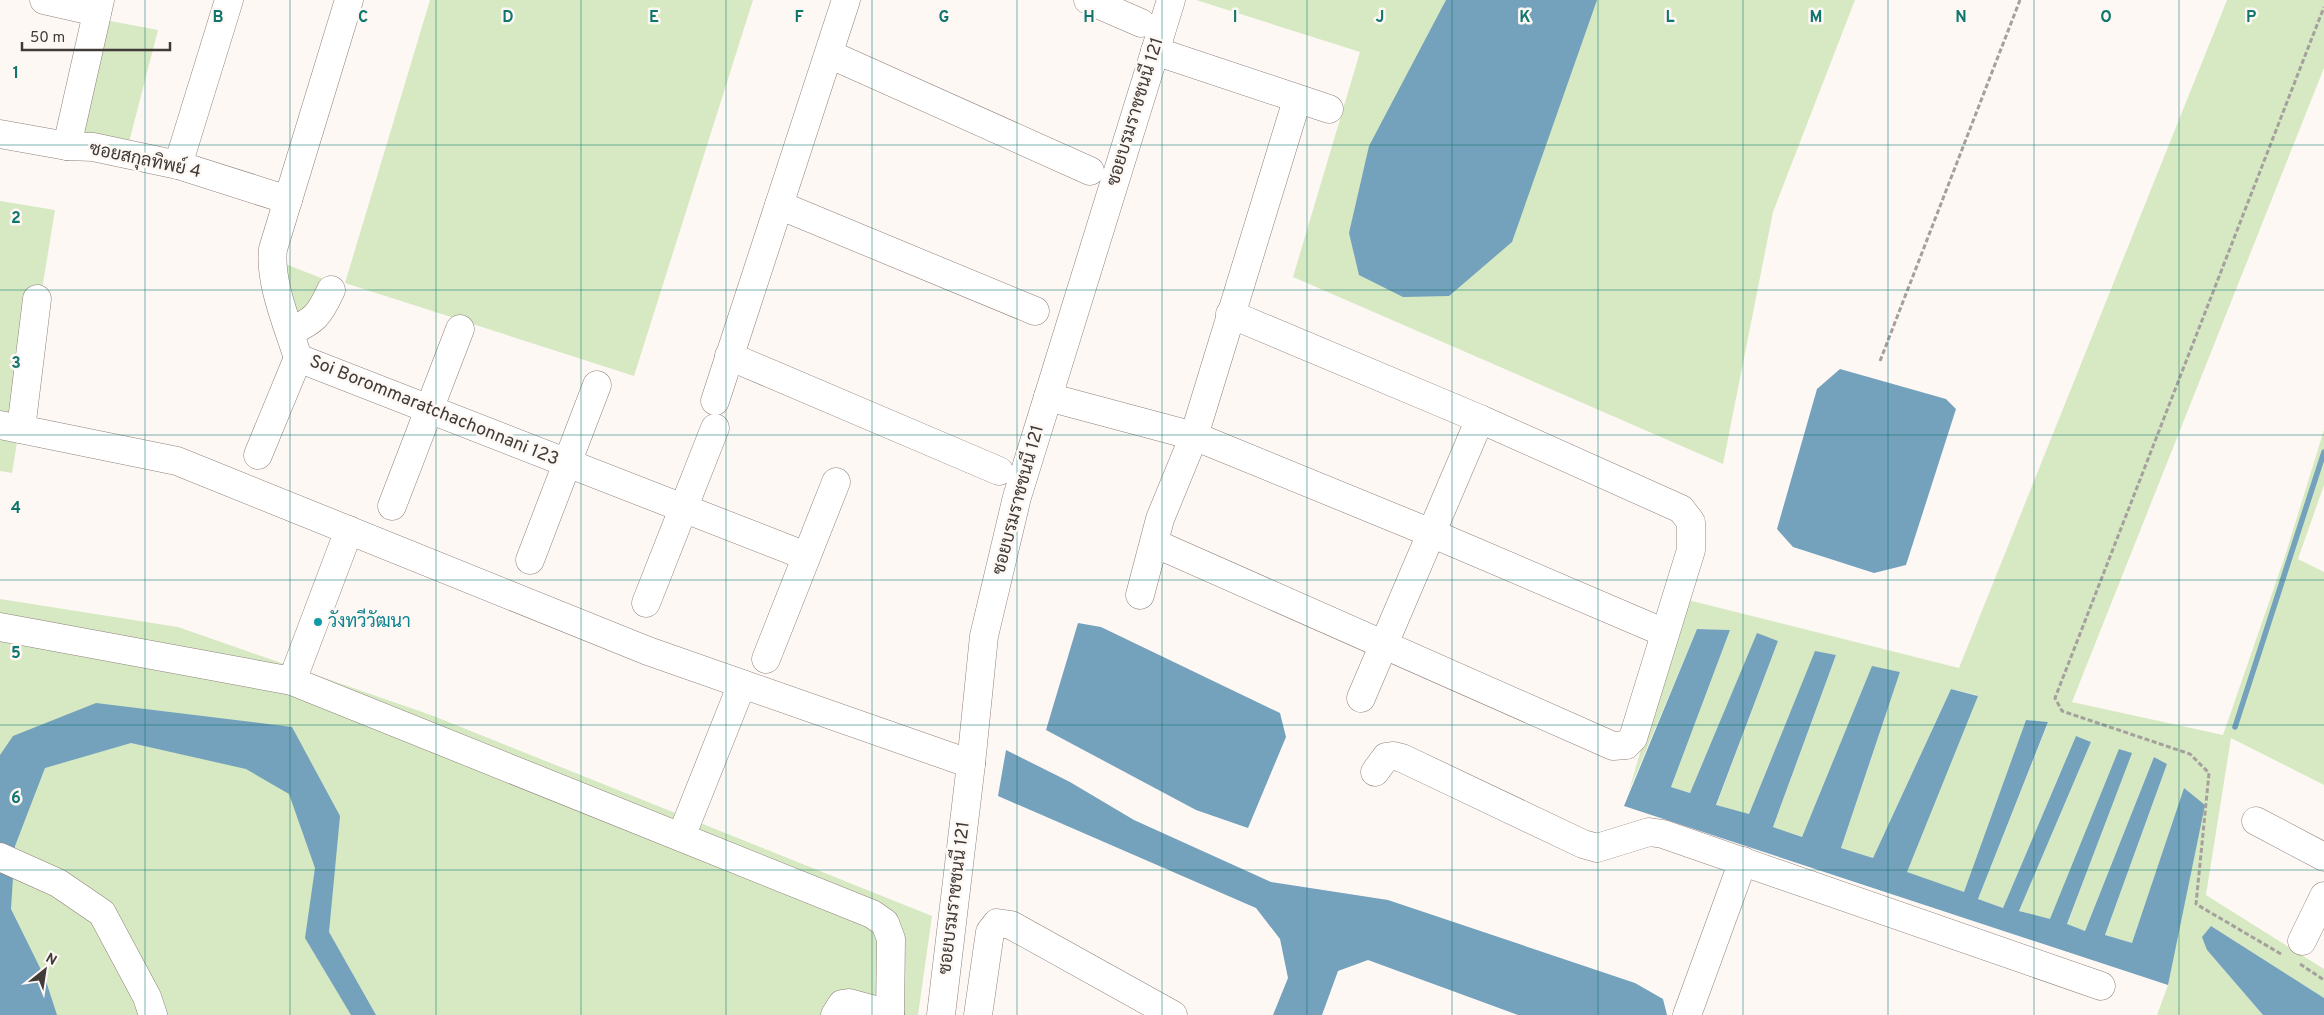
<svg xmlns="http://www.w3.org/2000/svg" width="2324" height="1015" viewBox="0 0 2324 1015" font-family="Overpass,Sarabun,sans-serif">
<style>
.green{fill:#d6e9c3}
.water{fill:#74a1bc}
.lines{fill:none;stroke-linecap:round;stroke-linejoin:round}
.stream{stroke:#74a1bc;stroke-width:5.5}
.minor-casing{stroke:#8f817a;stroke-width:29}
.path{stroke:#a6a09d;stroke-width:3;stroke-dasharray:5 2.5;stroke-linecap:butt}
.minor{stroke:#fff;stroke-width:28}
.grid{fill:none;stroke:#0f766e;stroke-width:1;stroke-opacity:0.55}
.culture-dot{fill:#0f9aa8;stroke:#fef8f5;stroke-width:2}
.labels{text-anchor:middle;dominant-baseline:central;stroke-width:5;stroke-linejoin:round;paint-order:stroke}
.street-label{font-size:18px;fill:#413b38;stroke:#fef8f5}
.culture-label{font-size:18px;fill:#0d838f;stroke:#fef8f5;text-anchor:start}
.grid-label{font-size:16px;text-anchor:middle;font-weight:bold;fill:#0f766e;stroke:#fef8f5;stroke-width:5;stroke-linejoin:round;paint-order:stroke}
</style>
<rect width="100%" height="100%" fill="#fef8f5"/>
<g class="green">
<path d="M430,0H753L634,376L345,283Z"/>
<path d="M1196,0H1855L1773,212L1723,464L1293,277L1360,52Z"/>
<path d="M2227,0H2324V68L2072,702L2223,735L2285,556L2324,430V485L2298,559L2324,572V785L2231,738L2206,895L2324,969V998L2211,926L2207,950L2263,1015H2157L2168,985L2184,788L2132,944L2105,935L2167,764L2154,757L2085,931L2067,925L2131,754L2120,749L2050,920L2019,911L2091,742L2076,736L2003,908L1978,899L2048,723L2026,720L1964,893L1906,872L1977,695L1951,689L1873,858L1841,848L1900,672L1872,667L1802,837L1773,827L1836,655L1815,652L1749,814L1716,806L1778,641L1757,634L1690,793L1671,787L1730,630L1697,629L1629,791L1684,599L1959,668Z"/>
<path d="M105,20L158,30L127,150L76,141Z"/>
<path d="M0,201L55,210L12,473L0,471Z"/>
<path d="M283,263L326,280L298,323Z"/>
<path d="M0,599L178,627L431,715L932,916L918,1015H0Z"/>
</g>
<g class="water">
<path d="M1446,0H1597L1512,242L1449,296L1403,297L1359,275L1349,233L1369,146Z"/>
<path d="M1840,369L1946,399L1956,409L1906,565L1874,573L1793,547L1777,529L1817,389Z"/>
<path d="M1078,623L1101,627L1280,713L1286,737L1248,828L1196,810L1046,730Z"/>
<path d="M1697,629L1730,630L1671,787L1690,793L1757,633L1778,641L1716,805L1749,814L1815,651L1836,655L1773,827L1802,837L1872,666L1900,672L1841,848L1873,858L1951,689L1978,696L1907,872L1964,892L2026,720L2048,722L1978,899L2003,908L2076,736L2091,742L2019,911L2050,919L2119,749L2132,753L2067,924L2085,931L2154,757L2167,764L2105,935L2132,943L2184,788L2205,805L2168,985L1624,806Z"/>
<path d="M96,703L292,727L340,816L329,932L376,1015H351L305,938L315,868L289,794L246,769L131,743L45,768L15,846L11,909L45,978L57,1015H0V755L13,736Z"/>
<path d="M1006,750L1070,782L1134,820L1271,882L1388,900L1635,983L1663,999L1667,1015H1518L1368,960L1338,971L1322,1015H1273L1288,978L1280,939L1256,908L998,796Z"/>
<path d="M2211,926L2324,998V1015H2263L2207,950L2202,937Z"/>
</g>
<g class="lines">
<path class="stream" d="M2235,727L2324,452"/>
<defs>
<g id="minor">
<path d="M44,0L97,12"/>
<path d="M349,0L273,249C269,282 288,326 298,358L806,556"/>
<path d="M1088,0L1141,23"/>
<path d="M1155,51L1329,109"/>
<path d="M829,54L1090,171"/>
<path d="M0,134L67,146L93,147L178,165L288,200"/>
<path d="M67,146L100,0"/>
<path d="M178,165L229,0"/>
<path d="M779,205L1035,311"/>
<path d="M290,332C315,320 319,316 331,290"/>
<path d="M729,356L999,471"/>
<path d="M1048,397L1194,436L1431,533L1665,633"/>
<path d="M715,401L846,0"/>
<path d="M0,425L177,461L648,651L971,764"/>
<path d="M21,429L37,299"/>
<path d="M258,455L298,358"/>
<path d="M392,506L460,329"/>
<path d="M1154,543L1613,746L1626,745L1633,738L1691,550V522L1681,509L1480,419L1230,314"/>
<path d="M530,560L597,385"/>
<path d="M1140,595L1160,519L1194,436L1297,100"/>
<path d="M646,603L715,428"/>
<path d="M0,627L292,681L872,914L885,923L891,939L890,1015"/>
<path d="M766,659L836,482"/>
<path d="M292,681L349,530"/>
<path d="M1361,698L1480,419"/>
<path d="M1375,772L1386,757L1394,756L1402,758L1583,844L1597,848L1649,832L1663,834L2101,986"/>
<path d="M2256,821L2324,857"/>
<path d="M681,837L742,684"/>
<path d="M0,857L58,883L102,913L147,997L153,1015"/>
<path d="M2302,941L2324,896"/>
<path d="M835,1015L842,1004L849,1003L890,1014"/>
<path d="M941,1015L971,764L984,636L1017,497L1171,0"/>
<path d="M978,1015L990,932L997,923L1011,925L1173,1015"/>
<path d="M1687,1015L1743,861"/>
</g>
</defs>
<use href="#minor" class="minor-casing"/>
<g class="path">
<path d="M1880,361L2020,0"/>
<path d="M2281,954L2196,904L2209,773L2190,754L2062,711L2055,698L2324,7"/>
<path d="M2300,964L2324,980"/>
</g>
<use href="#minor" class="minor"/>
</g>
<path class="grid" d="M145,0V1015M290,0V1015M436,0V1015M581,0V1015M726,0V1015M872,0V1015M1017,0V1015M1162,0V1015M1307,0V1015M1452,0V1015M1598,0V1015M1743,0V1015M1888,0V1015M2034,0V1015M2179,0V1015M0,145H2324M0,290H2324M0,435H2324M0,580H2324M0,725H2324M0,870H2324"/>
<circle class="culture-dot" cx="318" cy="622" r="5"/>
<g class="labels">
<g class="street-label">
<text transform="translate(1136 112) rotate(-73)">ซอยบรมราชชนนี 121</text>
<text transform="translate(145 161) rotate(12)">ซอยสกุลทิพย์ 4</text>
<text transform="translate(434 411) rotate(22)">Soi Borommaratchachonnani 123</text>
<text transform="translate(1019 500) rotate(-75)">ซอยบรมราชชนนี 121</text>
<text transform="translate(955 898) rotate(-83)">ซอยบรมราชชนนี 121</text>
</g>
<g class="culture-label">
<text x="328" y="622">วังทวีวัฒนา</text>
</g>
</g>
<g class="grid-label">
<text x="218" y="22">B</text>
<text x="363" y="22">C</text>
<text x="508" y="22">D</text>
<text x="654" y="22">E</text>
<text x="799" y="22">F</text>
<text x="944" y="22">G</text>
<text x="1089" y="22">H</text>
<text x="1235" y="22">I</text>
<text x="1380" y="22">J</text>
<text x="1525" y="22">K</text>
<text x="1670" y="22">L</text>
<text x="1816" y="22">M</text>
<text x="1961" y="22">N</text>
<text x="2106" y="22">O</text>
<text x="2251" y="22">P</text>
<text x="16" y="78">1</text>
<text x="16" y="223">2</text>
<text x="16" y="368">3</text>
<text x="16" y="513">4</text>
<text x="16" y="658">5</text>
<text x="16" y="803">6</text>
</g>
<g transform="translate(45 970) rotate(30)" stroke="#fef8f5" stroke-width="4" paint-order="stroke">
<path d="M0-4L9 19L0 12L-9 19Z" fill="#413b38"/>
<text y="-8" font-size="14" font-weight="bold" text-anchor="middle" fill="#413b38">N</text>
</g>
<path d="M22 42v8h148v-8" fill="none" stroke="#413b38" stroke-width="2.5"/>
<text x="30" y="42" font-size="15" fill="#413b38" stroke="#fef8f5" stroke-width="4" paint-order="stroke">50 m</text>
</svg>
